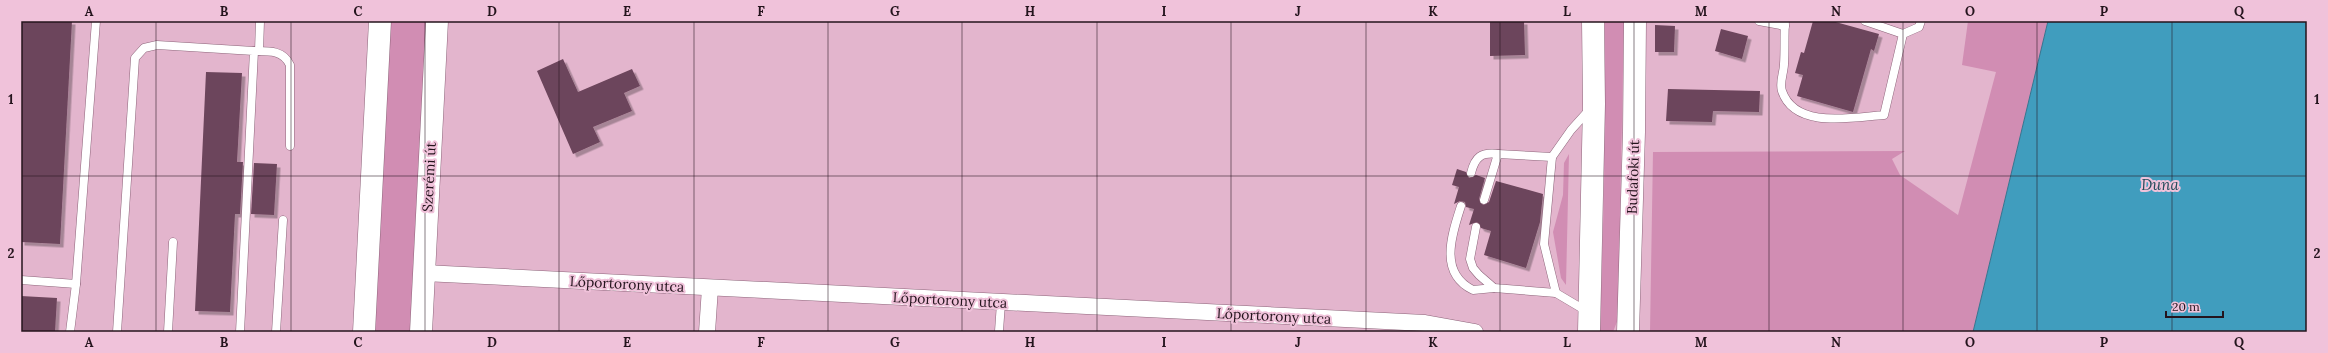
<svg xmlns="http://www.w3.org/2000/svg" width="2328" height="353" viewBox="0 0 2328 353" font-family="Lora,serif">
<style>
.green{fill:#d18db3}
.water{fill:#409dbe;stroke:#38748e}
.building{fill:#6c455b;filter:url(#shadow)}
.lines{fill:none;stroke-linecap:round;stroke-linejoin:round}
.lane-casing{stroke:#8d647a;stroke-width:9}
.street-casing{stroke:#8d647a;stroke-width:17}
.secondary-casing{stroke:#8d647a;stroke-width:23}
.primary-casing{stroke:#8d647a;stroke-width:23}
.lane{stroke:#fff;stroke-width:8}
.street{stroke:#fff;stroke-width:16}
.secondary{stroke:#fff;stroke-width:22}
.primary{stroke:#fff;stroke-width:22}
.grid{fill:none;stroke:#24141d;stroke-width:1;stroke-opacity:0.55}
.labels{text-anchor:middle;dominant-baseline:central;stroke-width:4;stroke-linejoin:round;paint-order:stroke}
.street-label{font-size:14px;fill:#24141d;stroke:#f0c2da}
.water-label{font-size:15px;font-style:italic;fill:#244c5b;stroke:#f0c2da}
.neatline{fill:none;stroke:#24141d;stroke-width:1.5}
.grid-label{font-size:13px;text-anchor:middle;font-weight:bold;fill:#24141d}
</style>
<defs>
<filter id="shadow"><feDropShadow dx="3.5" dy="3.5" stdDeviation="0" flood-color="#0004"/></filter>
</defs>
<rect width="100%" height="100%" fill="#e3b5cd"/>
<g class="green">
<path d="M390,21H426L410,332H375Z"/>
<path d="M1605,21H1624L1618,319L1613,332H1600L1604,189Z"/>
<path d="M1968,21H2048L1973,332H1650L1653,152L1905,151L1892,159L1900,175L1958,215L1996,72L1962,65Z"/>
<path d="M1569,154L1566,285L1561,278L1553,232L1563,195L1564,163Z"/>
</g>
<path class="water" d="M2048,21H2307V332H1973Z"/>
<g class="building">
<path d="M21,21H72L60,244L21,242Z"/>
<path d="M1490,21H1524L1525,55L1490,56Z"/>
<path d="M1813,21H1832L1879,34L1874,51L1871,49L1853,112L1797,96L1803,75L1795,73L1801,52L1804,53Z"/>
<path d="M1655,25L1675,26L1674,52H1655Z"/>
<path d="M1721,29L1748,36L1742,59L1715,51Z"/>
<path d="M563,59L578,92L632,69L640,86L624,93L632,111L593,127L600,142L573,154L537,71Z"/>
<path d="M206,72L242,73L237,162H243L240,214H235L230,312L195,311Z"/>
<path d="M1668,89L1760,91L1759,112L1713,111L1712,122L1666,121Z"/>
<path d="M254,163L277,164L274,215L251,214Z"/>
<path d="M1457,169L1466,172L1469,178L1476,175L1485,178L1479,199L1483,205L1489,202L1496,181L1543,194L1540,222L1526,268L1484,255L1491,231L1481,228L1477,222L1469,225L1474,209L1466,207L1465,202L1460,201L1454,204L1459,187L1452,185Z"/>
<path d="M21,296L57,298L55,332H21Z"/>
</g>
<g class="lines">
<defs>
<g id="lane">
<path d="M1759,21L1785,26"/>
<path d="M1785,21C1784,35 1785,50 1784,64C1784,72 1779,83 1782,91C1795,130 1854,117 1884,115L1903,34L1919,27L1921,21"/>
<path d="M1865,21L1903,34"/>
<path d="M254,51C269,51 283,50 290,65V146"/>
<path d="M259,51L260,21"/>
<path d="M1471,173C1475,157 1481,152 1498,154"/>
<path d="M1484,200L1498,154L1552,157"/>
<path d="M1461,206C1452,234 1438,273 1473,290L1494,288"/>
<path d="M1476,227L1470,259L1473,268L1479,275L1494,288L1556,293"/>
<path d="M21,280L76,284L96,21"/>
<path d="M1588,312L1556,293L1544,244L1552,157L1571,130L1590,109"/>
<path d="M999,331L1001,303"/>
<path d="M70,332L76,284"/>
<path d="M117,332L135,58L144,48L157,45L254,51L240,332"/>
<path d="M168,332L173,242"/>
<path d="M276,332L283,220"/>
</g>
<g id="street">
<path d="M424,273L1425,323L1475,332"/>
<path d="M707,332L710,288"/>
</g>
<g id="secondary">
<path d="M1589,332L1594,104L1593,21"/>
<path d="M1628,332L1634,132L1635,21"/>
</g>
<g id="primary">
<path d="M364,332L380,21"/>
<path d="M421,332L437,21"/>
</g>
</defs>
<use href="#lane" class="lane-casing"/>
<use href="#street" class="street-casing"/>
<use href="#secondary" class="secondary-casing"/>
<use href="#primary" class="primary-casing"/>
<use href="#lane" class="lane"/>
<use href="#street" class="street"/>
<use href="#secondary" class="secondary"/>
<use href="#primary" class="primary"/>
</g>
<path class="grid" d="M156,21V332M291,21V332M425,21V332M559,21V332M694,21V332M828,21V332M962,21V332M1097,21V332M1231,21V332M1366,21V332M1500,21V332M1634,21V332M1769,21V332M1903,21V332M2037,21V332M2172,21V332M21,176H2307"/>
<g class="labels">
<g class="street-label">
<text transform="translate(429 177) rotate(-87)">Szerémi út</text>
<text transform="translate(1633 177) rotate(-88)">Budafoki út</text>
<text transform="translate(627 284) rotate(3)">Lőportorony utca</text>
<text transform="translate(950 300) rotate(3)">Lőportorony utca</text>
<text transform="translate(1274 316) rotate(3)">Lőportorony utca</text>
</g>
<g class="water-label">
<text x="2160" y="184">Duna</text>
</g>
</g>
<rect width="2328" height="353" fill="none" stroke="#f0c2da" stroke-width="44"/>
<path d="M2166 311v6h57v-6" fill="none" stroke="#24141d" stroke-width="2"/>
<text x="2172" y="311" font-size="12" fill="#24141d" stroke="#f0c2da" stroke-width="3" paint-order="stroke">20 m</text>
<rect x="22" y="22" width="2284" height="309" class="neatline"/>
<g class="grid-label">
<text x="89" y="16">A</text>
<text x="224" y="16">B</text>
<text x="358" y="16">C</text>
<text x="492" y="16">D</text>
<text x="627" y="16">E</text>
<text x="761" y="16">F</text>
<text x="895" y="16">G</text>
<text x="1030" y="16">H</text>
<text x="1164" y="16">I</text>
<text x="1298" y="16">J</text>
<text x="1433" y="16">K</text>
<text x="1567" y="16">L</text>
<text x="1701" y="16">M</text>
<text x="1836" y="16">N</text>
<text x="1970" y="16">O</text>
<text x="2104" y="16">P</text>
<text x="2239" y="16">Q</text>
<text x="11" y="104">1</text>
<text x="2317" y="104">1</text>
<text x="11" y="258">2</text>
<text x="2317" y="258">2</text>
<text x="89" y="347">A</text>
<text x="224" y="347">B</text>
<text x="358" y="347">C</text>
<text x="492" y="347">D</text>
<text x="627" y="347">E</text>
<text x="761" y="347">F</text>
<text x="895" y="347">G</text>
<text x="1030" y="347">H</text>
<text x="1164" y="347">I</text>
<text x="1298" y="347">J</text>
<text x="1433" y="347">K</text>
<text x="1567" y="347">L</text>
<text x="1701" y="347">M</text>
<text x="1836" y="347">N</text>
<text x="1970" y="347">O</text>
<text x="2104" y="347">P</text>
<text x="2239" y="347">Q</text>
</g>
</svg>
